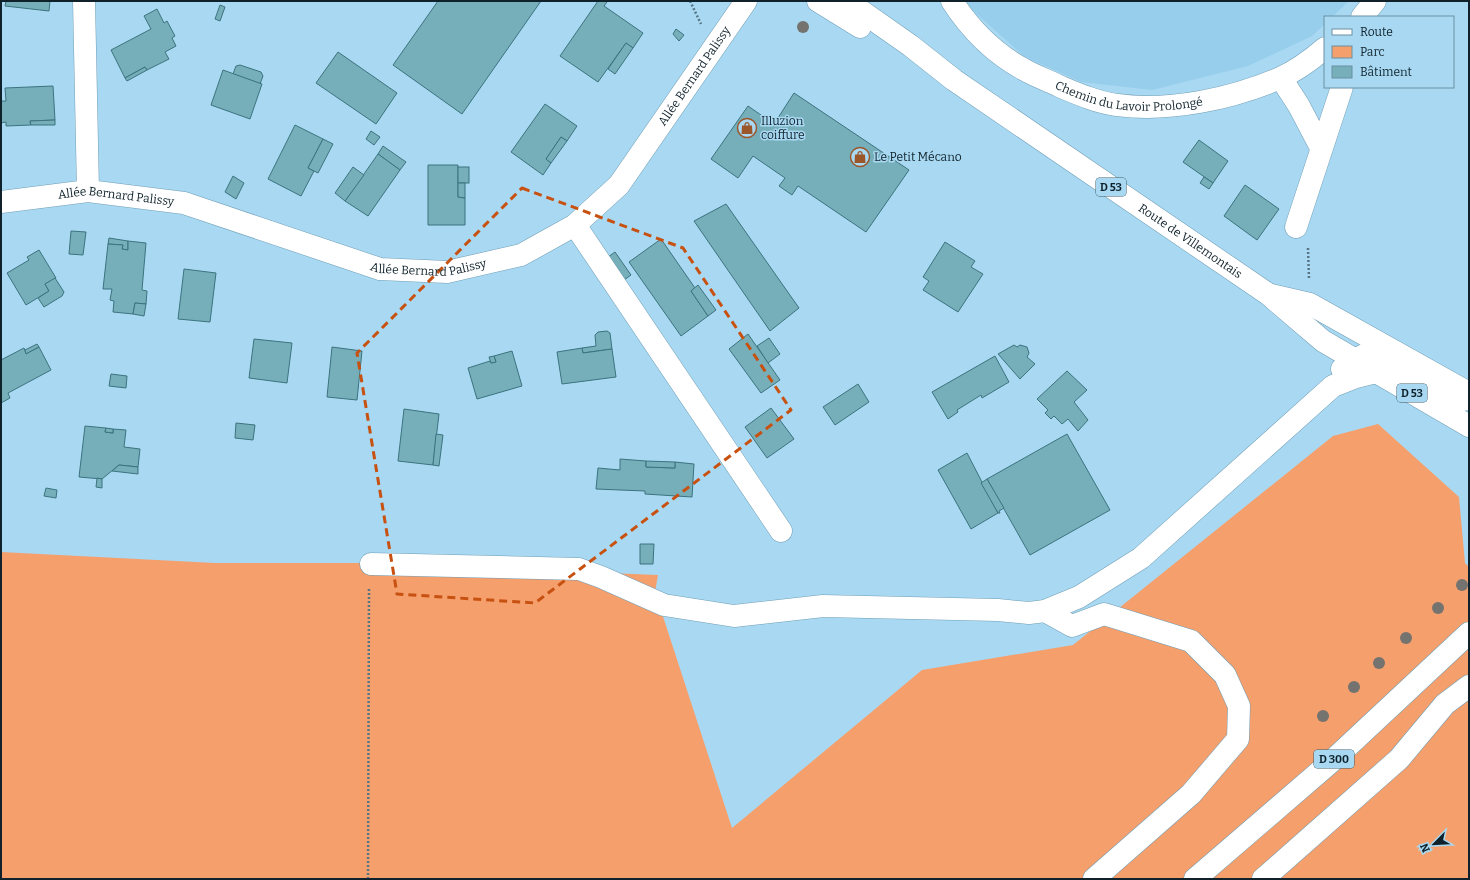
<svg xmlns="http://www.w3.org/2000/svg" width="1470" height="880" viewBox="0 0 1470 880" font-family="Bitter,serif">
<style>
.built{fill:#96ceeb}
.green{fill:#f59f6c}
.building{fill:#76afba;stroke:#3b737e}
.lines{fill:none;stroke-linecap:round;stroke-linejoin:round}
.minor-casing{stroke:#6f9eb6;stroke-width:23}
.major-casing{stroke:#6f9eb6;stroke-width:23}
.path{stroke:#567686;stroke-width:2.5;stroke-dasharray:2 2;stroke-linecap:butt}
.minor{stroke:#fff;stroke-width:22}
.major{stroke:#fff;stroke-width:22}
.tree{fill:#747370}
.marked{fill:none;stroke:#c75111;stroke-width:3;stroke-dasharray:8 5;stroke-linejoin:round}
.labels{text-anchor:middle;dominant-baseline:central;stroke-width:3;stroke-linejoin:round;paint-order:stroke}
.shield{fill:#a9d9f2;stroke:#3d5967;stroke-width:1}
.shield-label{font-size:11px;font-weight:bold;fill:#0f222b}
.street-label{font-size:12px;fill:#0f222b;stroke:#a9d9f2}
.poi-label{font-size:12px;fill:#0f222b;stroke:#a9d9f2;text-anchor:start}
</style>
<rect width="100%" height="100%" fill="#a9d9f2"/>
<path class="built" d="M962,1H1349L1332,17H1325V24L1312,36L1248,66L1152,90L1081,82L1025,57Z"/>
<path class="green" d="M1378,424L1459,497L1465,563L1469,567V879H1V552L215,563H357L658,575L655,592L732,828L922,670L1073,645L1333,436Z"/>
<g class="building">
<path d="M6,1H50L49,11L5,6Z"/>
<path d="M438,1H541L462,114L393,65Z"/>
<path d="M598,1H605L607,2L604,6L643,33L633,48L626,43L598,82L560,56Z"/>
<path d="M220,5L225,7L220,21L215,19Z"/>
<path d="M157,9L164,23L167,21L175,36L172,38L176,46L165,52L169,59L147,70L145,67L125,78L111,50L151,29L144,16Z"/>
<path d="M676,29L684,35L679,41L673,34Z"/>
<path d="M626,43L633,48L615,74L608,69Z"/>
<path d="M338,52L397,93L376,124L316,83Z"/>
<path d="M240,65L261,72L263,76L260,84L233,74L236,66Z"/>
<path d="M145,67L147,70L127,81L125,78Z"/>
<path d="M223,70L262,84L250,119L211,105Z"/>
<path d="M53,86L55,120L30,121L31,125L6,126V122L1,123V101H6L5,88Z"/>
<path d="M794,93L909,170L866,232L798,186L792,195L779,186L785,178L753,156L738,178L711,159L748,106L774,124Z"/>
<path d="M545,104L577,126L567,141L561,137L546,159L551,163L543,175L511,152Z"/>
<path d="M55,120V125H31L30,121Z"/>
<path d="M295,125L323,139L308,168L314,171L301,196L268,179Z"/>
<path d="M371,131L380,137L374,145L366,139Z"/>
<path d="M561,137L567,141L551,163L546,159Z"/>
<path d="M323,139L333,144L318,173L308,168Z"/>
<path d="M1199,140L1228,161L1213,183L1183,162Z"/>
<path d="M383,146L406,162L400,170L378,154Z"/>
<path d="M378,154L400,170L368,216L345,201Z"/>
<path d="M428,165H458V197L465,198V225H428Z"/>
<path d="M353,167L364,175L345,201L335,193Z"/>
<rect x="458" y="167" width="11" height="16"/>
<path d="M233,176L244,183L236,199L225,192Z"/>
<path d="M1204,177L1213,183L1209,189L1200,183Z"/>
<path d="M458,183H465V198L458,197Z"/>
<path d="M1245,185L1279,209L1257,240L1224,216Z"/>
<path d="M726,204L799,308L770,331L694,221Z"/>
<path d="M71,231L86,232L83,255L69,254Z"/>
<path d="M109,238L128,241V250L122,249L123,245L108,244Z"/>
<path d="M661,239L695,288L691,291L708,316L681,336L629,262Z"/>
<path d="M128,241L146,243L142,290L147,291L146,304L135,303L133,314L113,312L114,301L110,300L112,289H103L108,244L123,245L122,249L128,250Z"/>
<path d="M945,242L975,261L971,267L983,274L958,312L923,290L929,281L923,277Z"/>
<path d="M39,250L56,278L45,284L49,291L26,305L7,273L29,260L27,257Z"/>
<path d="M615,252L631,275L620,283L604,260Z"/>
<path d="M184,269L216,273L210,322L178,319Z"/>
<path d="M55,278L64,292L62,296L44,307L38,298L49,291L45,284Z"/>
<path d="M698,285L716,310L708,316L691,291Z"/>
<path d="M135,303L146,304L144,316L133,314Z"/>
<path d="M607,331L610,333L612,349L583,353L582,348L596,346L595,335L598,332Z"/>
<path d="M748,334L780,380L761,393L729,349Z"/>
<path d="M769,338L780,354L768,363L757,346Z"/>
<path d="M254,339L292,343L287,383L249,378Z"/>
<path d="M37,344L39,347L26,354L25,350Z"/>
<path d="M1014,345L1017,347L1020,345L1027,347L1029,353L1027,357L1035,364L1020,379L998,354Z"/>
<path d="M39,347L51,370L8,393L10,398L1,403V360L24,348L26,354Z"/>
<path d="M332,347L362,351L357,400L327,397Z"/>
<path d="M582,348L583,353L612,349L616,377L562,384L557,352Z"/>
<path d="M512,351L522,386L477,399L468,368L490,361L491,363L496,362L494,356Z"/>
<path d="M494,356L496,362L491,363L489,357Z"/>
<path d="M995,356L1009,382L982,398L981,395L957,410L958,412L948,419L932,392Z"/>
<path d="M1067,371L1087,390L1074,402L1088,420L1078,431L1068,419L1062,424L1054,416L1051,419L1045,413L1048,410L1037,399Z"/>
<path d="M111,374L127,376L126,388L109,386Z"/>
<path d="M858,384L869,402L835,425L823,407Z"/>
<path d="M771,408L794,439L767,458L745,427Z"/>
<path d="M404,409L439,414L433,465L398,461Z"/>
<path d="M236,423L255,425L253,440L235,438Z"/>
<path d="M85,426L106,428L105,432L113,433V429L126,430L124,447L140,449L138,467L119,465L102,479L79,477Z"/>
<path d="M106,428L113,429V433L105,432Z"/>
<path d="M436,434L443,435L439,466L433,465Z"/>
<path d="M1067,434L1110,510L1030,555L987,479Z"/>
<path d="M967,453L998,513L971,529L938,470Z"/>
<path d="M620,459L646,461V467L675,468V462L694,464L692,497L645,494V491L596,489L598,468L620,470Z"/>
<path d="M646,461L675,462V468L646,467Z"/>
<path d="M119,465L138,467V474L112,471Z"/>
<path d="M97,478L102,479V488L96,487Z"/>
<path d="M987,479L1004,508L999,511L1000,513H998L981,483Z"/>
<path d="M46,488L57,490L56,498L44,496Z"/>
<path d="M640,544H654L653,564H640Z"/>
</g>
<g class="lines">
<defs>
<g id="minor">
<path d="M84,1L88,191"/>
<path id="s1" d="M952,1C970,29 994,53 1023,69C1035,76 1047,80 1059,86C1078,94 1096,102 1117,105C1169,112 1231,99 1280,78C1296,71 1311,60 1325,48"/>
<path d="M1362,17L1375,1"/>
<path d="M1281,78L1299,106L1321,148"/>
<path id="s2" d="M1,202L88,191L184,203L380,269L447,272L521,255L575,225L619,185L746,1"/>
<path d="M575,225L781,531"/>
<path d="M1296,227L1342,87"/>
<path d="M1342,369L1355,360L1370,352L1456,401L1469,399"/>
<path d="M371,564L579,569L601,577L664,605L734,616L823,606L998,610L1029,613L1045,611L1079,597L1141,558L1333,386L1356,377L1376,372"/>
<path d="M1045,611L1072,626L1104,614L1191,641L1225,675L1239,706L1238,739L1191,794L1094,879"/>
</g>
<g id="major">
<path d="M818,1L860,27"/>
<path id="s3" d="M847,1L911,46L954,80L1268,294L1323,341L1469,426"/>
<path d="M1271,295L1310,304L1469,393"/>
<path d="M1195,879L1332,761L1469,633"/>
<path d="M1263,879L1399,759L1445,704L1469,686"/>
</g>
</defs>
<use href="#minor" class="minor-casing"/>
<use href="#major" class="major-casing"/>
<g class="path">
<path d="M690,1L701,24"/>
<path d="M1308,248L1309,279"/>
<path d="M368,879L369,588"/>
</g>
<use href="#minor" class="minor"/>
<use href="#major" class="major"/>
</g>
<g class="tree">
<circle cx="803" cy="27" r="6"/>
<circle cx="1462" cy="585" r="6"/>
<circle cx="1438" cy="608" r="6"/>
<circle cx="1406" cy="638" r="6"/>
<circle cx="1379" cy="663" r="6"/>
<circle cx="1354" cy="687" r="6"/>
<circle cx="1323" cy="716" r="6"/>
</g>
<path class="marked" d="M522,188L683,248L791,410L535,603L397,594L357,353Z"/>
<defs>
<symbol id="shop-ring" viewBox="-11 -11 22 22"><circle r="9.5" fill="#a9d9f2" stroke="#9b562a" stroke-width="1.5"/><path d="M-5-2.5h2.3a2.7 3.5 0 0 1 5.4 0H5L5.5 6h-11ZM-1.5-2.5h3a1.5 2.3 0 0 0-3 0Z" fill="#9b562a"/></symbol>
</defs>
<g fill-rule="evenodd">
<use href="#shop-ring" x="736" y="117" width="22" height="22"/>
<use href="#shop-ring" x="849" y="146" width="22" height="22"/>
</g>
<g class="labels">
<g class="shield">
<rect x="1096" y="178" width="30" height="18" rx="3"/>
<rect x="1397" y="384" width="30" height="18" rx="3"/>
<rect x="1314" y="750" width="40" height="18" rx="3"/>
</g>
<g class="shield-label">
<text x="1111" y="187">D 53</text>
<text x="1412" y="393">D 53</text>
<text x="1334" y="759">D 300</text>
</g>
<g class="street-label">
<text stroke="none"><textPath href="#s2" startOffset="788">Allée Bernard Palissy</textPath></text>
<text stroke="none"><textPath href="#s1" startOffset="211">Chemin du Lavoir Prolongé</textPath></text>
<text stroke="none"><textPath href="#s2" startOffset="116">Allée Bernard Palissy</textPath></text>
<text stroke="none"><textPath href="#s3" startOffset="419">Route de Villemontais</textPath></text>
<text stroke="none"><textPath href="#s2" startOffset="440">Allée Bernard Palissy</textPath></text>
</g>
<g class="poi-label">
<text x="761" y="121">Illuzion<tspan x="761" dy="14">coiffure</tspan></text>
<text x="874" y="157">Le Petit Mécano</text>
</g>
</g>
<rect width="1470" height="880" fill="none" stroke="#0f222b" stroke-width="4"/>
<rect x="1324" y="16" width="130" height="72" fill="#a9d9f2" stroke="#6b90a2"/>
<rect x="1332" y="29" width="20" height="6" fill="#ffffff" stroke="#6b90a2"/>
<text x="1360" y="36" font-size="12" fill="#0f222b">Route</text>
<rect x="1332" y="46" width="20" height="12" fill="#f59f6c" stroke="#6b90a2"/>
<text x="1360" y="56" font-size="12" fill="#0f222b">Parc</text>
<rect x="1332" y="66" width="20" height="12" fill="#76afba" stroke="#6b90a2"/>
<text x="1360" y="76" font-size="12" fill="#0f222b">Bâtiment</text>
<g transform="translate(1434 844) rotate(246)" stroke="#a9d9f2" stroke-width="3" paint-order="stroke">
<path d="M0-3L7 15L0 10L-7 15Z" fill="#0f222b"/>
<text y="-6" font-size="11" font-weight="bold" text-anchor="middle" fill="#0f222b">N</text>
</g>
</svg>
